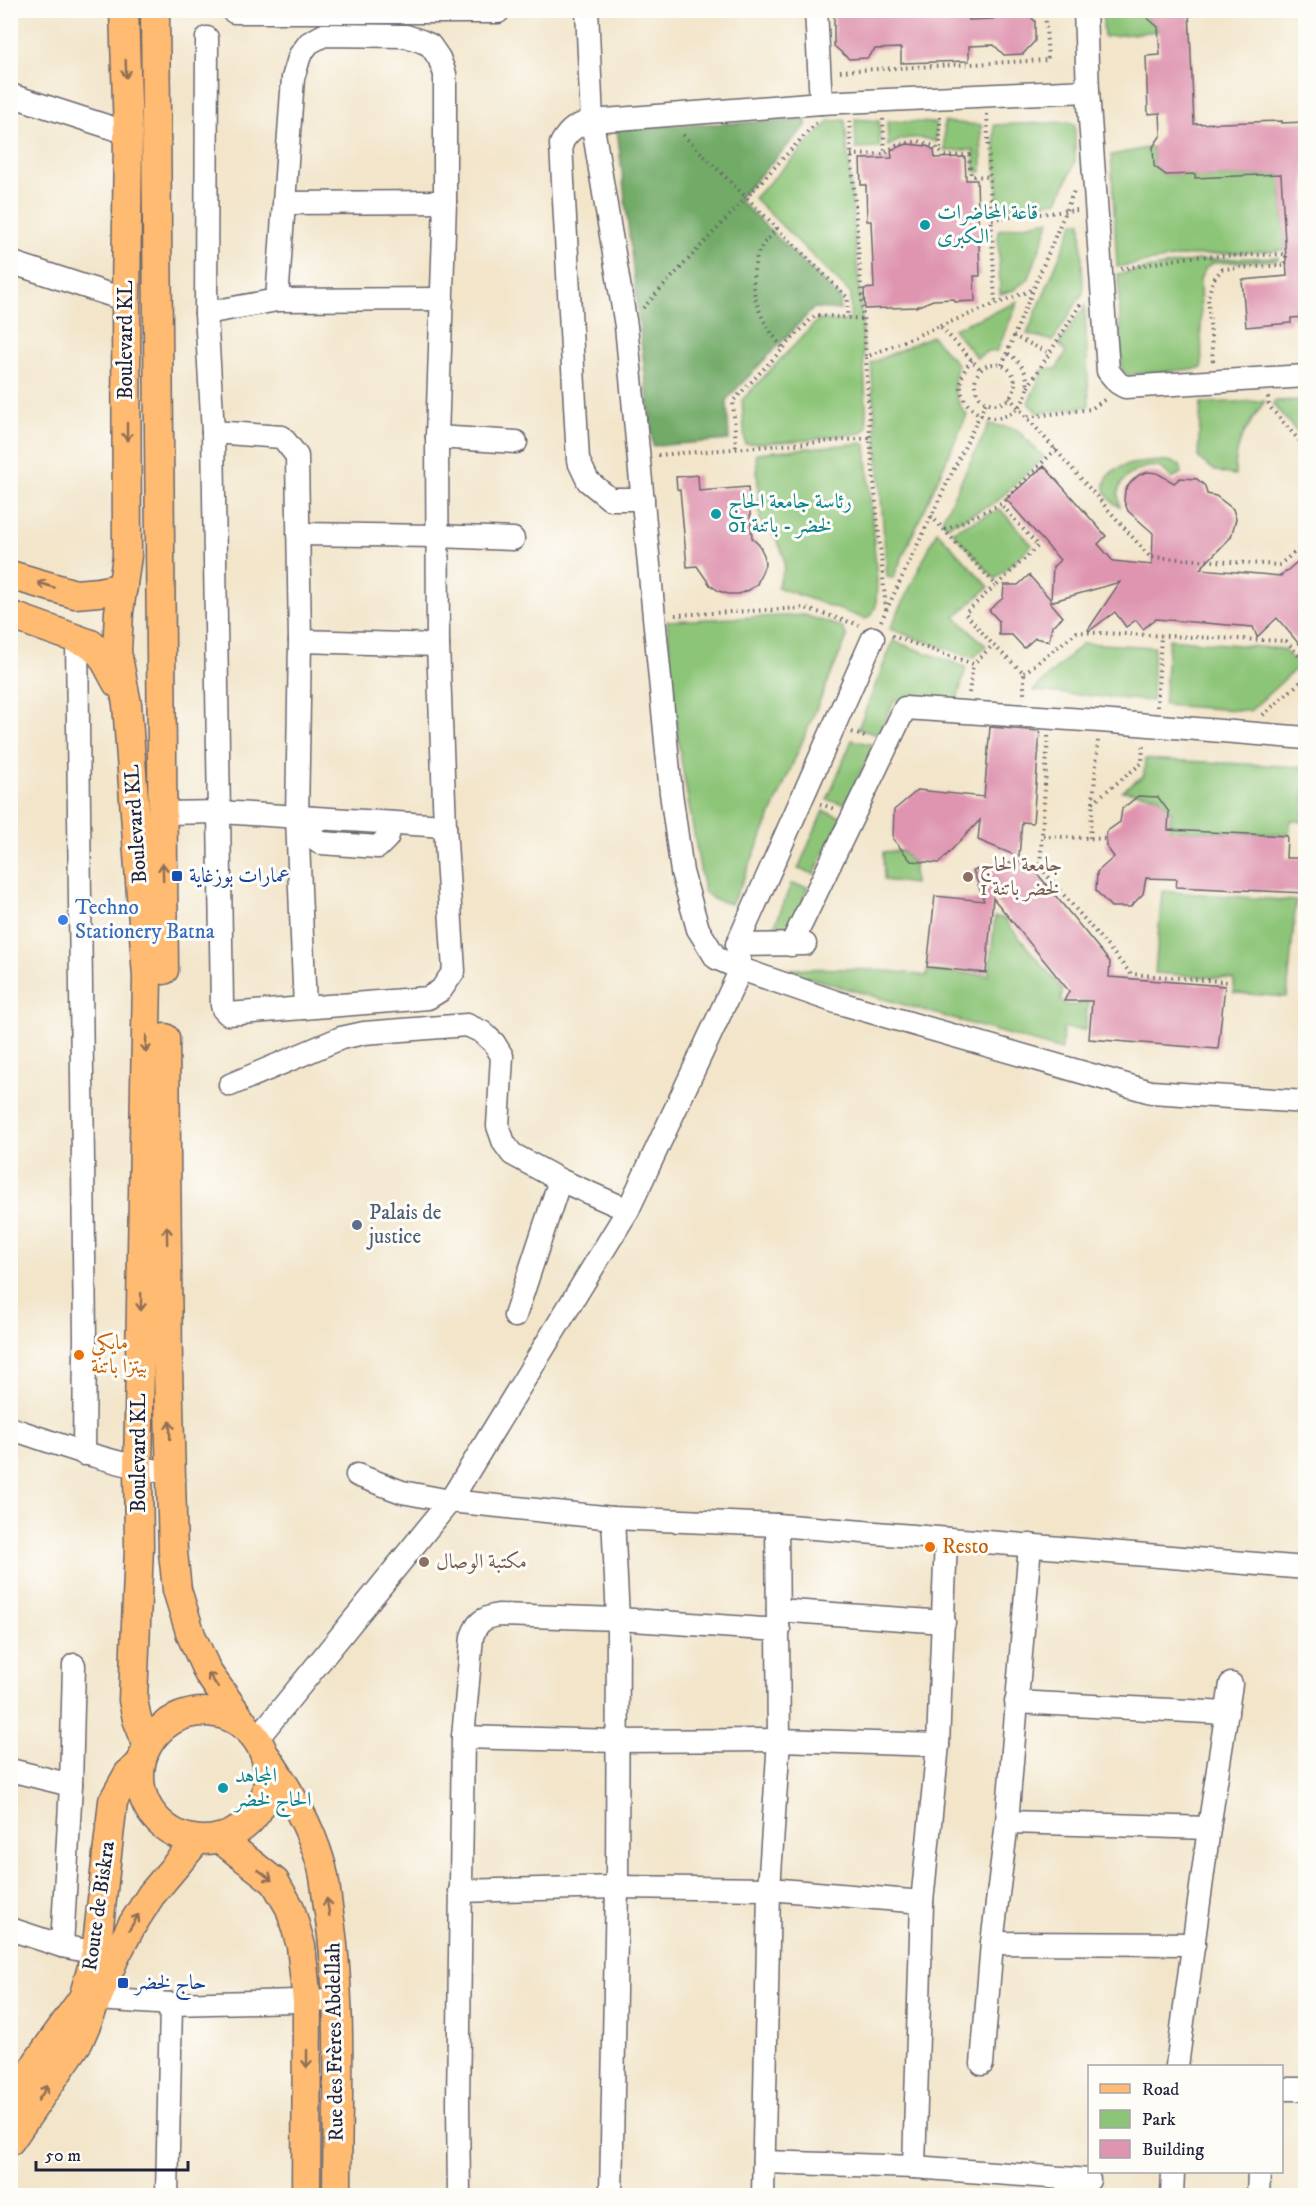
<svg xmlns="http://www.w3.org/2000/svg" width="1316" height="2206" viewBox="0 0 1316 2206" font-family="'IM FELL DW Pica',Amiri,serif">
<style>
.green{fill:#8dc578;stroke:#58745a;stroke-width:1.5}
.forest{fill:#72aa68;stroke:#4a6652;stroke-width:1.5}
.building{fill:#df95b0}
.lines{fill:none;stroke-linecap:round;stroke-linejoin:round}
.minor-casing{stroke:#6b666d;stroke-width:25}
.major-casing{stroke:#6b666d;stroke-width:31}
.path{stroke:#6b666d;stroke-width:4;stroke-dasharray:1.5 4.5;stroke-linecap:butt}
.minor{stroke:#fff;stroke-width:22}
.major{stroke:#febb71;stroke-width:28}
.oneway{stroke:#906e56}
.culture-dot{fill:#0f9aa8;stroke:#fdfcf7;stroke-width:2}
.transit-dot{fill:#1a4fb4;stroke:#fdfcf7;stroke-width:2}
.education-dot{fill:#8d6e63;stroke:#fdfcf7;stroke-width:2}
.shop-dot{fill:#3f7fe0;stroke:#fdfcf7;stroke-width:2}
.service-dot{fill:#5c6f8a;stroke:#fdfcf7;stroke-width:2}
.food-dot{fill:#e8710a;stroke:#fdfcf7;stroke-width:2}
.labels{text-anchor:middle;dominant-baseline:central;stroke-width:6;stroke-linejoin:round;paint-order:stroke}
.culture-label{font-size:21px;fill:#0d838f;stroke:#fdfcf7;text-anchor:start}
.street-label{font-size:21px;fill:#22223b;stroke:#fdfcf7}
.education-label{font-size:21px;fill:#785e54;stroke:#fdfcf7;text-anchor:start}
.transit-label{font-size:21px;fill:#164399;stroke:#fdfcf7;text-anchor:start}
.shop-label{font-size:21px;fill:#366cbe;stroke:#fdfcf7;text-anchor:start}
.service-label{font-size:21px;fill:#4e5e75;stroke:#fdfcf7;text-anchor:start}
.food-label{font-size:21px;fill:#c56008;stroke:#fdfcf7;text-anchor:start}
</style>
<rect width="100%" height="100%" fill="#fdfcf7"/>
<filter id="ink" filterUnits="userSpaceOnUse"><feTurbulence type="fractalNoise" baseFrequency=".0167" numOctaves="2"/><feDisplacementMap in="SourceGraphic" scale="12" xChannelSelector="R" yChannelSelector="G"/><feConvolveMatrix kernelMatrix="1 2 1 2 8 2 1 2 1" color-interpolation-filters="sRGB"/></filter>
<filter id="wash" filterUnits="userSpaceOnUse"><feTurbulence type="fractalNoise" baseFrequency=".008" numOctaves="4" result="noise"/><feDisplacementMap in="SourceGraphic" scale="24" xChannelSelector="R" yChannelSelector="G"/><feGaussianBlur stdDeviation="1.35" result="paint"/><feColorMatrix in="noise" values="0 0 0 0 0 0 0 0 0 0 0 0 0 0 0 0 0 1.4 0 .05"/><feComposite in="paint" operator="in"/></filter>
<g filter="url(#wash)">
<rect width="100%" height="100%" fill="#f2e5ca"/>
<g class="green">
<path d="M1102,11H1145L1146,17L1158,27V31L1104,37Z"/>
<path d="M855,119L879,121L880,148L856,149Z"/>
<path d="M845,120L862,322L867,428L861,433L795,441L745,444L742,400L818,320L850,321L851,294L754,198L830,121Z"/>
<path d="M887,121L936,123V142C919,135 904,136 888,146Z"/>
<path d="M944,122L981,125L982,172H975L974,150L945,151Z"/>
<path d="M1069,122L1075,125V162L1058,201L998,209L994,125Z"/>
<path d="M1153,147L1154,166L1165,175L1183,174L1194,162L1195,178L1283,174L1282,191L1285,250L1185,256L1117,267L1111,155Z"/>
<path d="M1050,220L1029,278L1014,290L1000,294L998,230Z"/>
<path d="M1074,222H1081L1083,293L1053,341L1027,334Z"/>
<path d="M1278,257V260L1213,263L1206,268L1200,279L1202,368L1128,375L1122,370L1118,274L1198,260Z"/>
<path d="M1018,302L997,351H988L977,358L953,329Z"/>
<path d="M1085,306L1089,406L1038,413L1028,403L1044,368L1056,369L1066,353L1059,344Z"/>
<path d="M932,336L958,365C951,383 954,401 967,415L893,578L887,577L871,363Z"/>
<path d="M1305,400H1306L1305,442L1273,404L1274,401Z"/>
<path d="M1265,401C1247,427 1234,442 1235,475C1219,473 1210,470 1198,457L1201,403Z"/>
<path d="M989,424L1016,429L1044,457L995,503L947,526L942,520Z"/>
<path d="M863,443L866,445L877,581L876,606L871,616L865,619L777,587C779,581 783,574 784,568C786,549 773,533 760,521L756,453Z"/>
<path d="M1169,461L1180,465L1181,473L1172,479C1168,475 1164,468 1158,467C1146,464 1127,474 1121,484C1116,492 1119,500 1120,507C1112,503 1105,497 1105,486C1106,460 1151,462 1169,461Z"/>
<path d="M1000,509L1032,545L995,579L952,531Z"/>
<path d="M937,531L989,587L955,617L986,646L973,658L890,629Z"/>
<path d="M804,615L842,627L847,637L740,887L731,904L713,899L704,891L679,748L667,621Z"/>
<path d="M1169,639L1283,649L1299,666L1250,711L1164,705Z"/>
<path d="M893,641L966,667L955,708L895,700L878,735L858,729Z"/>
<path d="M1083,643L1154,647L1152,701L1033,691Z"/>
<path d="M852,740L874,745L845,804L827,800Z"/>
<path d="M1145,759L1305,767L1303,822L1291,820L1289,835L1178,830L1176,845H1168L1171,812L1158,796L1122,791L1144,775Z"/>
<path d="M823,811L842,817L814,874L798,869Z"/>
<path d="M902,851L911,861L914,862V884L884,880L883,852Z"/>
<path d="M791,884L808,887L788,938H770Z"/>
<path d="M1162,891L1296,901L1287,997L1234,993V979L1155,973Z"/>
<path d="M995,917L1003,918L1063,990L1061,1000L1065,1005H1078L1089,993L1085,1030L1063,1028L1062,1050L800,975L790,969C836,968 882,968 927,976V971L989,975Z"/>
</g>
<path class="forest" d="M806,120V126L738,199L841,299L840,310L814,308L727,399L729,440L653,446L617,128Z"/>
<g id="blocks">
<g class="building">
<path d="M834,10H969V20L993,19L1000,10H1024L1035,21V41L1023,54L1004,55L994,45L969,46V61L901,63V48L875,49L867,58L849,59L834,46Z"/>
<path d="M1138,10H1189L1194,124L1282,121V123L1305,122V317L1291,318V323L1246,327L1242,280L1287,276L1281,174L1195,178V174L1166,175L1154,166L1153,147L1161,135L1160,113L1148,114L1146,56L1160,55L1158,27Z"/>
<path d="M907,144L927,146L934,150L935,158L965,157L966,180H977L980,276H974L975,301L955,302L954,299L933,300L916,307L865,309L864,289L874,288L871,221H867L866,185H861L860,159L892,158L891,150Z"/>
<path d="M1044,466L1106,536L1098,544L1113,561L1152,565L1153,533L1128,511L1124,501L1125,490L1131,482L1139,475L1148,472L1157,473L1174,483L1180,478L1197,479L1205,486L1207,494L1216,496L1233,509L1236,519L1231,537L1200,569L1281,576L1305,555V651L1277,618L1257,637L1253,627L1156,619L1143,629L1136,620L1126,627L1115,612L1089,631L1088,630L1120,582L1050,602L1063,617L1052,626L1049,641L1035,638L1024,648L1012,635H999V621L989,610L1003,598L1004,585H1018L1029,575L1051,600L1053,567L1060,560L1006,499Z"/>
<path d="M698,475L699,491L748,487L752,538L759,545L764,555L765,565L757,584L749,590L739,594H728L719,591L710,585L697,566L687,567L680,490L677,489L676,477Z"/>
<path d="M990,727L1040,731L1033,823L1022,822L1019,857L978,840L980,820L939,863L911,861L893,839L894,810L918,790L984,797Z"/>
<path d="M1138,796L1158,797L1169,812L1168,830L1287,836L1286,858H1305V893L1176,887L1177,879L1146,878L1143,894L1130,907H1111L1096,891L1097,872L1114,857L1106,846V832L1120,822L1122,809Z"/>
<path d="M1026,860L1110,962L1109,977L1225,986L1218,1049L1089,1039L1092,1001H1064L1069,991L993,898L986,973L927,967L935,896L984,901L973,870Z"/>
</g>
</g>
</g>
<g filter="url(#ink)">
<use href="#blocks" fill-opacity="0" stroke="#6b666d" stroke-width="1.5"/>
<g class="lines">
<defs>
<g id="minor">
<path d="M232,10L234,12H498"/>
<path d="M587,10L592,121L626,326L671,793L682,872L698,929L716,958L741,969L836,1002L1151,1092L1306,1102"/>
<path d="M816,10L821,103"/>
<path d="M1085,10L1088,91L1108,371L1118,383L1125,387L1306,376"/>
<path d="M207,38L206,313L213,432L222,1005L223,1009L228,1014L428,998L441,990L454,971L445,826L438,645L437,437L445,202V74L439,58L430,45L421,41L406,36L324,35L309,43L300,55L293,78L277,300"/>
<path d="M10,95L128,133"/>
<path d="M285,203L445,202"/>
<path d="M10,262L126,300"/>
<path d="M206,313L277,300L442,299"/>
<path d="M213,432L282,437L297,456L300,641L297,818L305,1008"/>
<path d="M437,437L516,442"/>
<path d="M643,499H610L588,481L578,460L561,144C569,129 577,125 592,121L821,103L1088,91"/>
<path d="M298,534L437,536L513,539"/>
<path d="M77,638L85,1338L84,1454"/>
<path d="M300,641L438,645"/>
<path d="M163,813L220,812L445,826"/>
<path d="M312,818C311,830 310,837 321,843L378,847L387,838L392,823"/>
<path d="M737,945L805,944"/>
<path d="M791,945L905,708L1100,721L1306,738"/>
<path d="M230,1085L341,1038L364,1033L467,1025L482,1032L494,1043L502,1056L498,1126L504,1143L512,1154L560,1180L628,1210"/>
<path d="M515,1316L560,1180"/>
<path d="M10,1428C63,1446 115,1465 171,1473"/>
<path d="M357,1475L402,1492L450,1501L613,1518L777,1525L1306,1568"/>
<path d="M778,1610L944,1622"/>
<path d="M1016,1702L1227,1713"/>
<path d="M463,1737L617,1741L779,1740L938,1745"/>
<path d="M257,1739L450,1501L628,1210L741,969L737,945L873,638"/>
<path d="M10,1770L71,1785"/>
<path d="M1007,1822L1209,1828"/>
<path d="M460,1891L617,1887L769,1889L922,1902"/>
<path d="M10,1929L62,1946L96,1953"/>
<path d="M992,1943L1194,1944"/>
<path d="M62,1946L71,1785L74,1665"/>
<path d="M84,1998L171,2004L337,2000"/>
<path d="M982,2064L992,1943L1007,1822L1030,1545"/>
<path d="M1177,2066L1209,1828L1231,1684"/>
<path d="M1282,2089H1306"/>
<path d="M764,2162L914,2167L1089,2180"/>
<path d="M914,2167L922,1902L938,1745L946,1539"/>
<path d="M167,2196L171,2004"/>
<path d="M459,2196L458,2103L463,1737L472,1637C477,1622 483,1618 498,1615L618,1619L779,1630"/>
<path d="M611,2196L617,1887L618,1619L613,1518"/>
<path d="M763,2196L769,1889L779,1740L777,1525"/>
<path d="M1172,2196L1173,2172"/>
<path d="M1258,2196L1259,2172"/>
</g>
<g id="major">
<path d="M124,10L128,133L126,300L127,556L119,612L117,652L127,704L147,977L138,1468L139,1547L133,1700L137,1719L147,1744"/>
<path d="M155,10L164,970"/>
<path d="M10,575L75,594L99,592L123,587"/>
<path d="M10,615L91,644L103,657L117,683"/>
<path d="M165,1038L168,1368L173,1552L177,1590L191,1635L208,1673L247,1728"/>
<circle cx="204" cy="1776" r="64"/>
<path d="M268,1759C290,1793 310,1825 321,1864C326,1880 326,1897 329,1913C343,2006 337,2102 337,2196"/>
<path d="M219,1838L275,1882L290,1908L301,1946L307,2002L306,2196"/>
<path d="M10,2107L38,2061L83,1998L96,1953L113,1801L128,1774L140,1764"/>
<path d="M10,2141L79,2041L115,1957L132,1925L151,1895L197,1840"/>
</g>
</defs>
<use href="#minor" class="minor-casing"/>
<use href="#major" class="major-casing"/>
<g class="path">
<path d="M840,71L1048,60L1045,10"/>
<path d="M987,114L995,304"/>
<path d="M940,117V149"/>
<path d="M883,119L885,153"/>
<path d="M849,121L866,357"/>
<path d="M683,135L848,298L847,317"/>
<path d="M851,155L885,154L895,145L919,141L934,146L945,156L969,155L971,176L990,177"/>
<path d="M992,219L1077,210"/>
<path d="M777,228C771,236 761,245 758,254C745,290 760,321 783,348"/>
<path d="M1121,269L1190,257L1286,254V265L1222,269L1213,280L1208,297L1213,362"/>
<path d="M643,308L816,123"/>
<path d="M940,326L1034,289"/>
<path d="M1013,336L1050,353"/>
<path d="M972,360C963,369 959,381 962,394C965,402 969,407 976,412C1012,436 1053,381 1007,353"/>
<circle cx="995" cy="384" r="20"/>
<path d="M1002,365L1074,191"/>
<path d="M1028,387L1082,302"/>
<path d="M1009,397L1150,557L1279,565L1306,543"/>
<path d="M1268,397L1269,406L1306,448"/>
<path d="M1028,417L1091,409L1107,398"/>
<path d="M736,447L733,401L815,315L864,319"/>
<path d="M658,455L870,438"/>
<path d="M931,516L996,585L965,613L993,645L1024,673V697"/>
<path d="M945,530L1001,504L1056,449"/>
<path d="M997,585L1038,546L1001,504"/>
<path d="M886,610L870,438L866,357L940,326L981,370"/>
<path d="M675,615L805,608L859,625"/>
<path d="M881,621L986,402"/>
<path d="M892,636L973,664L993,645"/>
<path d="M1024,673L1077,632L1286,641L1306,664"/>
<path d="M969,693L973,664"/>
<path d="M1157,707L1161,636"/>
<path d="M1263,715L1306,677"/>
<path d="M852,732L867,738"/>
<path d="M1048,736L1040,867L1131,974L1231,982"/>
<path d="M1093,802L1142,763L1143,743"/>
<path d="M820,804L835,809"/>
<path d="M1043,836L1106,839"/>
<path d="M1090,838L1098,740"/>
</g>
<use href="#minor" class="minor"/>
<use href="#major" class="major"/>
</g>
<defs><path id="oneway-shaft" d="M-6 0H5M1.5-3L5.5 0L1.5 3" fill="none" stroke-width="1.6" stroke-linecap="round" stroke-linejoin="round" transform="scale(1.5)"/></defs>
<g class="oneway">
<use href="#oneway-shaft" transform="translate(126 69) rotate(88)"/>
<use href="#oneway-shaft" transform="translate(127 432) rotate(90)"/>
<use href="#oneway-shaft" transform="translate(46 585) rotate(-163)"/>
<use href="#oneway-shaft" transform="translate(163 872) rotate(-91)"/>
<use href="#oneway-shaft" transform="translate(146 1044) rotate(91)"/>
<use href="#oneway-shaft" transform="translate(167 1235) rotate(-91)"/>
<use href="#oneway-shaft" transform="translate(141 1302) rotate(91)"/>
<use href="#oneway-shaft" transform="translate(170 1430) rotate(-91)"/>
<use href="#oneway-shaft" transform="translate(213 1680) rotate(-124)"/>
<use href="#oneway-shaft" transform="translate(265 1875) rotate(38)"/>
<use href="#oneway-shaft" transform="translate(328 1907) rotate(-99)"/>
<use href="#oneway-shaft" transform="translate(134 1922) rotate(-59)"/>
<use href="#oneway-shaft" transform="translate(307 2059) rotate(90)"/>
<use href="#oneway-shaft" transform="translate(43 2093) rotate(-56)"/>
</g>
</g>
<g class="culture-dot">
<circle cx="925" cy="225" r="6"/>
<circle cx="716" cy="514" r="6"/>
<circle cx="223" cy="1788" r="6"/>
</g>
<g class="transit-dot">
<rect x="171" y="870" width="12" height="12" rx="3"/>
<rect x="117" y="1977" width="12" height="12" rx="3"/>
</g>
<g class="education-dot">
<circle cx="968" cy="877" r="6"/>
<circle cx="424" cy="1562" r="6"/>
</g>
<circle class="shop-dot" cx="63" cy="920" r="6"/>
<circle class="service-dot" cx="357" cy="1225" r="6"/>
<g class="food-dot">
<circle cx="79" cy="1355" r="6"/>
<circle cx="930" cy="1547" r="6"/>
</g>
<g class="labels">
<g class="culture-label">
<text x="937" y="213">قاعة المحاضرات<tspan x="937" dy="24">الكبرى</tspan></text>
<text x="728" y="502">رئاسة جامعة الحاج<tspan x="728" dy="24">لخضر - باتنة 01</tspan></text>
<text x="235" y="1776">المجاهد<tspan x="235" dy="24">الحاج لخضر</tspan></text>
</g>
<g class="street-label">
<text transform="translate(126 340) rotate(-90)">Boulevard KL</text>
<text transform="translate(136 824) rotate(-94)">Boulevard KL</text>
<text transform="translate(139 1453) rotate(-90)">Boulevard KL</text>
<text transform="translate(99 1906) rotate(-82)">Route de Biskra</text>
<text transform="translate(335 2042) rotate(-91)">Rue des Frères Abdellah</text>
</g>
<g class="education-label">
<text x="980" y="865">جامعة الحاج<tspan x="980" dy="24">لخضر باتنة 1</tspan></text>
<text x="436" y="1562">مكتبة الوصال</text>
</g>
<g class="transit-label">
<text x="189" y="876">عمارات بوزغاية</text>
<text x="135" y="1983">حاج لخضر</text>
</g>
<g class="shop-label">
<text x="75" y="908">Techno<tspan x="75" dy="24">Stationery Batna</tspan></text>
</g>
<g class="service-label">
<text x="369" y="1213">Palais de<tspan x="369" dy="24">justice</tspan></text>
</g>
<g class="food-label">
<text x="91" y="1343">مايكي<tspan x="91" dy="24">بيتزا باتنة</tspan></text>
<text x="942" y="1547">Resto</text>
</g>
</g>
<rect width="1316" height="2206" fill="none" stroke="#fdfcf7" stroke-width="36"/>
<rect x="1088" y="2065" width="195" height="108" fill="#fdfcf7" stroke="#a5a5ac" stroke-width="1.5"/>
<rect x="1100" y="2084" width="30" height="9" fill="#febb71" stroke="#a5a5ac" stroke-width="1.5"/>
<text x="1142" y="2095" font-size="18" fill="#22223b">Road</text>
<rect x="1100" y="2110" width="30" height="18" fill="#8dc578" stroke="#a5a5ac" stroke-width="1.5"/>
<text x="1142" y="2125" font-size="18" fill="#22223b">Park</text>
<rect x="1100" y="2140" width="30" height="18" fill="#df95b0" stroke="#a5a5ac" stroke-width="1.5"/>
<text x="1142" y="2155" font-size="18" fill="#22223b">Building</text>
<path d="M36 2161v9h152v-9" fill="none" stroke="#22223b" stroke-width="3"/>
<text x="45" y="2161" font-size="18" fill="#22223b" stroke="#fdfcf7" stroke-width="4.5" paint-order="stroke">50 m</text>
</svg>
